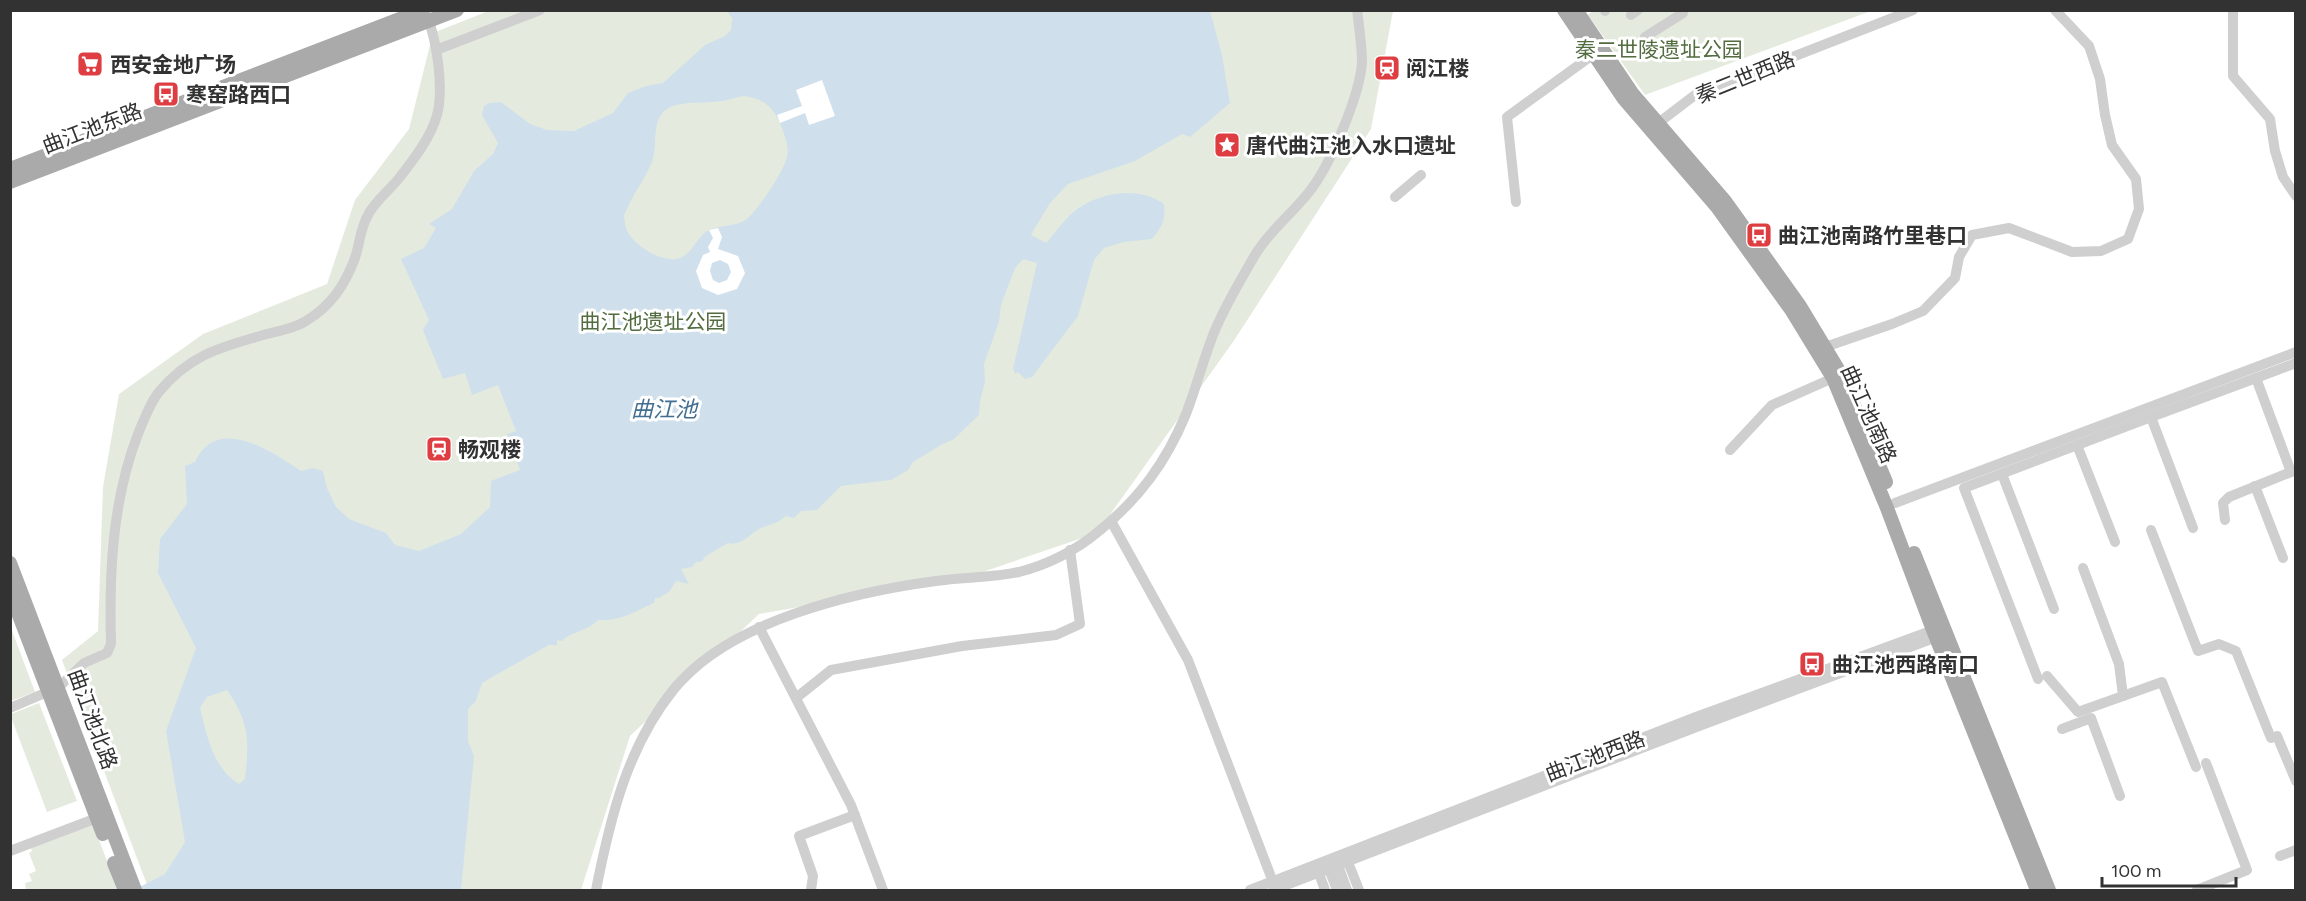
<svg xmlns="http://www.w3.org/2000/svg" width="2306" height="901" viewBox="0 0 2306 901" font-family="Figtree,'Noto Sans SC',sans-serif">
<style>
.green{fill:#e4ebde}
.water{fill:#cfdfec;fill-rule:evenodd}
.pier{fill:#fff;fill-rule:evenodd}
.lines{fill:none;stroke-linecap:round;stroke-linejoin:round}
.minor{stroke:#cfcfcf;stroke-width:10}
.major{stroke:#aaa;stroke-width:14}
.labels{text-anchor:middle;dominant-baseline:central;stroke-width:6;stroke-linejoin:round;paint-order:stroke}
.park-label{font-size:21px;fill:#536c40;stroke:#fff}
.poi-label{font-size:21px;font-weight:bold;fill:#323232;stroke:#fff;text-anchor:start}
.street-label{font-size:21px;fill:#323232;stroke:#fff}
.water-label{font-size:22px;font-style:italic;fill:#426f91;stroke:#fff}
</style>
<rect width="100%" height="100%" fill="#fff"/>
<g class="green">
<path d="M491,10L1393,11L1371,129L1235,339L1097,533L965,578L759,614L630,736L581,890H149L62,660L98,631L103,487L119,394L203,334L327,284L355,200L409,129L433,33Z"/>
<path d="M1594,10L1871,11L1645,95L1588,15Z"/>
<path d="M11,628L35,692L11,701H10Z"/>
<path d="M39,703L77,801L47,812L11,717V714Z"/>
<path d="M93,824L118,890H26L25,883L32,881L29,874L36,871L29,853L32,851L31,848Z"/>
</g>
<path class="water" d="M727,11H1210L1222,55L1230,103L1190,137L1182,134L1135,161L1068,184L1050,203L1031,235L1046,243C1054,234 1061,224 1070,215C1093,193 1138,184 1164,204C1166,220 1162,227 1152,239L1124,242L1104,248L1094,260L1078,316L1032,377L1025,379L1018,372L1015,374L1013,369L1037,263L1023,259L1015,268L1001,305L999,322L984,364L985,382L980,401L979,415L954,439L941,445L913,462L908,470L891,480L841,486L817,510L801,511L794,518L786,516C776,524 774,523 764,527C751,531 743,547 728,543L706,556L701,562H696L692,567L681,569L689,584L676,581L669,592L659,598H655L654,603C635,611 620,622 598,620C586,632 572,631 562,641L557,640V645H549L482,683L476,701L468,709V741L474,756L461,890H134L165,874L185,842L166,731L196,648L158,573L160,539L187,504L185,466L195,462C217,414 271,451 301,471L313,468L323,471L327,488L336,507L349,519L386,533L395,545L419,551L461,534L490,507L491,481L520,470L507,434L516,431L498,385L472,395L465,373L443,379L423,330L429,320L401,259L424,248L436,228L429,224L452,209L474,171L493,154L498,143L482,115L484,106L489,103L501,102L530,124L547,130L574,131L613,113L628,93L646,86L663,83L705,45L725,36L731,30L732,18ZM744,96C768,99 777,112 784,134C786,141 789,148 787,156C785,170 759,208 748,218C736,228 722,224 709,230C697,236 693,253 680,258C664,264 637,247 629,234C625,228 625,223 624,216C631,197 644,181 652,162C657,149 653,134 658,121C665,99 694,104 712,102C723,102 733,98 744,96ZM227,690C250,723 249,741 245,779L239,784C213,768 207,736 200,708L207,697Z"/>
<g class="pier">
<path d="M822,80L835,116L809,125L805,113L780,123L777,115L802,106L796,90Z"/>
<path d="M718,228L722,237L718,249L738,256L745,273L737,289L718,295L702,288L696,271L703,255L710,252L708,247L713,238L709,230ZM720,260L728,264L731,272L727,280L719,283L713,280L710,271L712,263Z"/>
</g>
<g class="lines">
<g class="minor">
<path d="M1605,10V11"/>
<path d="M2233,10V76L2270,119L2275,151L2283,177L2296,196"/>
<path d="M1631,15L1638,10"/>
<path d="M1645,37L1683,13"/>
<path d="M436,50L540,10"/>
<path d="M1653,127L1695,95L1913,10"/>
<path d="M1395,197L1421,175"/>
<path d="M1516,202L1507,117L1594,54"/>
<path d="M1825,347L1892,324L1923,311L1955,278L1959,257L1972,235L2009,228L2072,252L2101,251L2128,239L2139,209L2136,179L2112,145L2105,115L2100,79L2089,46L2055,10"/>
<path d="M2256,378L2296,363"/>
<path d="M2151,417L2256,378L2291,472"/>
<path d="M2077,445L2115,542"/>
<path d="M1730,450L1772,405L1833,378"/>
<path d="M2002,474L2054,609"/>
<path d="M2255,486L2283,558"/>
<path d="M1895,503L2296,352"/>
<path d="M2225,520L2223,503L2229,497L2296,470"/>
<path d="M1111,521L1188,660L1273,882"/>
<path d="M2151,530L2198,651L2219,644L2236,651L2271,738"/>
<path d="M759,627L851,805L883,890"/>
<path d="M2047,676L2078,712L2123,696L2119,664L2083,568"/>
<path d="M2038,679L1964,488L2151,417L2193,528"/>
<path d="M2123,696L2162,682L2196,767"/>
<path d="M796,698L831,670L962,646L1056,635L1080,624L1070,550"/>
<path d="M10,708L59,687L84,663L107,653L111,644C109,574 112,501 138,434C144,420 149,405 158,393C190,354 221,347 267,334C280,331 295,328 306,321C331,306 345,285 355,258C360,243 360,229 368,215C375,201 390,190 400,177C414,159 431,137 437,115C444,89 437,41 427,16"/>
<path d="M2062,729L2091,718L2120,796"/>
<path d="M2277,736L2296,781"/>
<path d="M10,851L97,818"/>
<path d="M2280,856L2296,850"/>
<path d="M1346,857L1359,890"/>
<path d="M1336,860L1347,890"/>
<path d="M1327,864L1337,890"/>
<path d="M1317,868L1325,890"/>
<path d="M596,890C610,819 627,747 674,689C729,621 853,592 936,581C964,577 992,578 1019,572C1047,565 1077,550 1099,531C1140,498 1166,462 1186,414C1196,388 1203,361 1213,335C1224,307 1240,281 1255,255C1269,231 1292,214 1309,192C1330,166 1360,95 1362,62C1362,45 1359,27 1357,10"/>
<path d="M811,890L813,876L799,836L855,815"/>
<path d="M1250,890L1696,717L1939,628"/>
<path d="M1273,890L1699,726L1942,635"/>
<path d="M2197,890L2247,870L2206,763"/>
</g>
<g class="major">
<path d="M1564,10L1624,99L1717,207L1792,311L1833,378L1887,508L1933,630L2037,890"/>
<path d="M1576,10L1632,93L1725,201L1800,306L1841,374L1886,482"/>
<path d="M10,169L423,10"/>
<path d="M10,182L457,10"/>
<path d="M1914,553L2049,890"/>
<path d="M10,563L135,890"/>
<path d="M10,592L103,834"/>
<path d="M114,863L125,890"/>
</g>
</g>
<defs>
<symbol id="supermarket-square" viewBox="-11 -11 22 22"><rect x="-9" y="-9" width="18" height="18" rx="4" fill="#de3e42" stroke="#fff"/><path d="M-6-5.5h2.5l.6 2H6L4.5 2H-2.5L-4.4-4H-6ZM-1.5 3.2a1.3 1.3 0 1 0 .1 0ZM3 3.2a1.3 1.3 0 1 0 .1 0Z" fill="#fff"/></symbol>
<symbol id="station-square" viewBox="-11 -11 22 22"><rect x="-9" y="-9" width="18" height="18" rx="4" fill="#de3e42" stroke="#fff"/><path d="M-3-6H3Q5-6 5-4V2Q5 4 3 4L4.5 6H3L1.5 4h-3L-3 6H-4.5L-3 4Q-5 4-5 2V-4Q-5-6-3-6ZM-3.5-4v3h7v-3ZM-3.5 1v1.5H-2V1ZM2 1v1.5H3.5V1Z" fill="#fff"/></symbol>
<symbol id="bus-square" viewBox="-11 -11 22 22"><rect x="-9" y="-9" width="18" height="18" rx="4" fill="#de3e42" stroke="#fff"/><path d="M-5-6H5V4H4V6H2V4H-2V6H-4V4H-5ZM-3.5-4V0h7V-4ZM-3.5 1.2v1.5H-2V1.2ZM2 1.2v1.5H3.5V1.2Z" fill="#fff"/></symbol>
<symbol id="sight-square" viewBox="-11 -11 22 22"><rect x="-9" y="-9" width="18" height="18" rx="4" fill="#de3e42" stroke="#fff"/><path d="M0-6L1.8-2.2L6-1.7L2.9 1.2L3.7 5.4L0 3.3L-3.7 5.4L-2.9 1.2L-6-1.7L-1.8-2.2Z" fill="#fff"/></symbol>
</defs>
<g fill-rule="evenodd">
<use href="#supermarket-square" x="75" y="49" width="30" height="30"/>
<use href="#station-square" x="1372" y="53" width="30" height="30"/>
<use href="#bus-square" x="151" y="79" width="30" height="30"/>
<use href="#sight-square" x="1212" y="130" width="30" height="30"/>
<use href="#bus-square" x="1744" y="220" width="30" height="30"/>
<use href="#station-square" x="424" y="434" width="30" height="30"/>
<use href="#bus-square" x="1797" y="649" width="30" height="30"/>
</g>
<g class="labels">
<g class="park-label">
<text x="1659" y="49">秦二世陵遗址公园</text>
<text x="653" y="321">曲江池遗址公园</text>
</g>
<g class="poi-label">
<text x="110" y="64">西安金地广场</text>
<text x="1406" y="68">阅江楼</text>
<text x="186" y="94">寒窑路西口</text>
<text x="1246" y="145">唐代曲江池入水口遗址</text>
<text x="1778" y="235">曲江池南路竹里巷口</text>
<text x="458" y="449">畅观楼</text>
<text x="1832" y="664">曲江池西路南口</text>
</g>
<g class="street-label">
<text transform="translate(1745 77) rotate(-22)">秦二世西路</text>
<text transform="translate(92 128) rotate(-21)">曲江池东路</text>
<text transform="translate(1869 414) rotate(66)">曲江池南路</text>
<text transform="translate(93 719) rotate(70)">曲江池北路</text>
<text transform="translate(1595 756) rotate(-21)">曲江池西路</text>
</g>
<g class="water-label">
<text x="664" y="409">曲江池</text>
</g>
</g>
<rect width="2306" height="901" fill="none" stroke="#323232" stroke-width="24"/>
<path d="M2102 877v9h134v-9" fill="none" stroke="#323232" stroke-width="3"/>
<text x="2111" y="877" font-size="18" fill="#323232" stroke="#ffffff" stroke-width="4.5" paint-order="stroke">100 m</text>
</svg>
